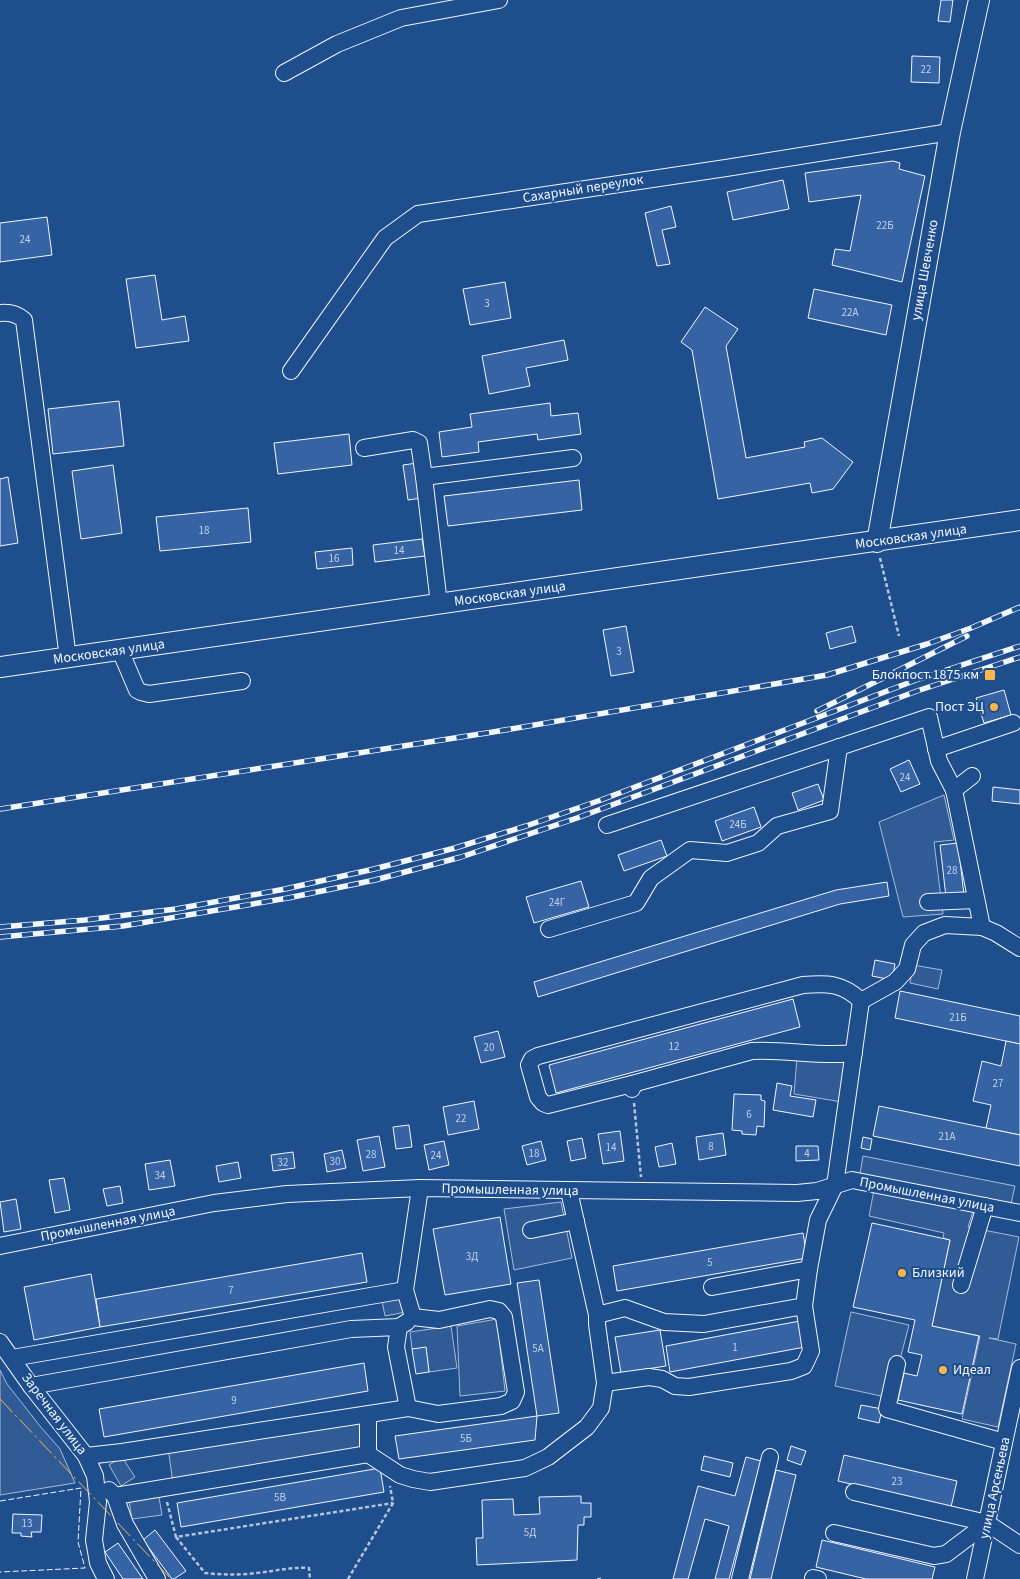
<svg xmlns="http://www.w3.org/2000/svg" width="1020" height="1579" viewBox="0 0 1020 1579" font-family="'Source Sans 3',sans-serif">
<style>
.built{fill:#305b95;stroke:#a8bbd7}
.building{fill:#3563a3;stroke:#f2f6ff}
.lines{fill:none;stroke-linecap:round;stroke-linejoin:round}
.minor-casing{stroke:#f2f6ff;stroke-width:18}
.major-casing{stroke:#f2f6ff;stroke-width:22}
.path{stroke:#b3c4dc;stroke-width:2.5;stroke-dasharray:4 2.5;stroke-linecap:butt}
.minor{stroke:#1f4e8c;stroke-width:16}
.major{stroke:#1f4e8c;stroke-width:20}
.rail-casing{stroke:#f2f6ff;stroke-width:5.5}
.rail{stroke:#1f4e8c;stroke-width:4;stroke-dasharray:11;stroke-linecap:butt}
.fence{stroke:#f2f6ff;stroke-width:1;stroke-dasharray:6 2.5;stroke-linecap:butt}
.power{stroke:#ffb74d;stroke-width:1;stroke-dasharray:18 4 2.5 4;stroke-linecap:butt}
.poi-dot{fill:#ffb74d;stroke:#1f4e8c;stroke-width:2}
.labels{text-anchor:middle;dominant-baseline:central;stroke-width:4;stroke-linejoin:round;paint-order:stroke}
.number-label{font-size:11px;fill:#c3d1e8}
.street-label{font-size:14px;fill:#f2f6ff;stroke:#1f4e8c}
.poi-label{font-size:14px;fill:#f2f6ff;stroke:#1f4e8c;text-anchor:end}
</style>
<rect width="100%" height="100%" fill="#1f4e8c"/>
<g class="built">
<path d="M944,795L954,840L934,842L943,914L903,917L879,822Z"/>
<path d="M913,965L942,970L938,989L910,983Z"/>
<path d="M797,1058H850L842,1102L794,1094Z"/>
<path d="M863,1156L1015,1186L1011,1204L860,1174Z"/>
<path d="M874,1190L974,1208L968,1227L1019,1237L998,1339L989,1338L1016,1344L998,1427L962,1419L980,1336L932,1326L950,1240L943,1238L944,1233L869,1216Z"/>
<path d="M561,1202L572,1258L514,1270L504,1209Z"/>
<path d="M403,1297L406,1312L385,1316L382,1301Z"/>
<path d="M851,1312L909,1325L890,1398L835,1386Z"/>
<path d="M497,1319L505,1391L460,1396L457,1326Z"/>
<path d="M451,1326L457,1368L429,1372L426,1348L412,1349L410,1332Z"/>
<path d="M0,1370L7,1384L40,1426L60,1449L75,1483L0,1495Z"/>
<path d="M365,1419V1451L173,1483L168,1448Z"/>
<path d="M122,1457L135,1477L121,1486L109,1465Z"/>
<path d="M159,1497L162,1515L132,1519L129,1501Z"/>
</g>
<g class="building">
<path d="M941,0H953L950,22L938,21Z"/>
<path d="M912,56L940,57L939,83L911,82Z"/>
<path d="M893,161L900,163L899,169L925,176L902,282L832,265L835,249L850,251L861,195L809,202L805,173Z"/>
<path d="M783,180L789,209L733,220L727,192Z"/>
<path d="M671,206L676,227L662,230L670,264L657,266L645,213Z"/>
<path d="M47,217L52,255L0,262V223Z"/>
<path d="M155,275L162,320L185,316L189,341L136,348L126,279Z"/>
<path d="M505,282L511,318L470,325L463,289Z"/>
<path d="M814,289L892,305L886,335L808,318Z"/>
<path d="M705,307L738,329L726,346L746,458L805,447L804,442L822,438L853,462L833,489L812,493L810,483L718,499L692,350L681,342Z"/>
<path d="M564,340L568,360L526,368L530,386L489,394L482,356Z"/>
<path d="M119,401L124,446L53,454L48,409Z"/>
<path d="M550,403L551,416L578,413L581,434L538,440L537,434L478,442L479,452L442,457L439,432L472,427L470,414Z"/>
<path d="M349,434L352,465L278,474L274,443Z"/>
<path d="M417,463L422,498L408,500L403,465Z"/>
<path d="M113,465L122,533L81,539L72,471Z"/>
<path d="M8,477L18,543L0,546V479Z"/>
<path d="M579,480L582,510L448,526L444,496Z"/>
<path d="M248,508L251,542L160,551L156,517Z"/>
<path d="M422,539L425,556L375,562L373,545Z"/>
<path d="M352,548L353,565L317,569L315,552Z"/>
<path d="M626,626L634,672L611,676L603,630Z"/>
<path d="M852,626L856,642L830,649L826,633Z"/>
<path d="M1004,690L1011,715L984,723L976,698Z"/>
<path d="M909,760L920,784L901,792L890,769Z"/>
<path d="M818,784L824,800L798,810L792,793Z"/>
<path d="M993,787L1020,790V804L992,801Z"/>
<path d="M754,807L761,827L722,841L715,821Z"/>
<path d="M661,840L667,856L624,871L618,855Z"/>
<path d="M958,843L964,895L946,897L940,845Z"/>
<path d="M581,881L589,907L534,923L526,897Z"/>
<path d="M887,882L889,896L840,904L538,997L534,982L836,890Z"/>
<path d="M875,960L895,964L892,980L872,976Z"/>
<path d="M900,991L1020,1016V1044L895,1018Z"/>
<path d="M793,999L800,1027L556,1093L549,1065Z"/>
<path d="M498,1031L505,1057L481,1063L474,1037Z"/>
<path d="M1006,1041L1020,1044V1135L986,1128L991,1105L973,1101L982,1061L1001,1066Z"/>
<path d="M777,1083L792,1086L790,1096L816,1100L813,1117L773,1110Z"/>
<path d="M734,1094L761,1095V1100L765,1101L764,1127L757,1126L756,1135L742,1134V1131L732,1130Z"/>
<path d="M474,1101L479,1129L448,1135L443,1107Z"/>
<path d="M879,1106L1020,1135V1166L873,1136Z"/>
<path d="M409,1125L412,1147L396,1149L393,1127Z"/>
<path d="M620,1131L624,1161L603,1164L598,1134Z"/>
<path d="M723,1133L726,1155L699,1160L696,1137Z"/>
<path d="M379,1136L385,1167L363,1171L357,1140Z"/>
<path d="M863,1137L872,1139L870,1150L861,1148Z"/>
<path d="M582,1138L586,1158L571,1161L567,1141Z"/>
<path d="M444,1141L449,1165L429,1170L424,1145Z"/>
<path d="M541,1141L546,1160L527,1165L522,1146Z"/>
<path d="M672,1143L676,1164L659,1167L655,1147Z"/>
<path d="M796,1146H818L819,1160L796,1161Z"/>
<path d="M342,1150L346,1168L327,1172L324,1154Z"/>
<path d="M293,1152L295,1168L273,1171L271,1155Z"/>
<path d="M170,1160L175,1186L149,1190L145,1164Z"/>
<path d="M238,1162L241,1178L219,1182L216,1166Z"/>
<path d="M64,1178L70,1210L55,1213L49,1180Z"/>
<path d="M120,1186L123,1203L107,1206L103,1189Z"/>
<path d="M16,1199L21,1229L4,1232L0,1202Z"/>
<path d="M500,1217L511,1284L445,1295L433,1229Z"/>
<path d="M872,1223L950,1240L932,1326L979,1336L962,1414L898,1400L904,1373L917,1376L922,1355L908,1352L915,1320L853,1307Z"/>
<path d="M803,1233L807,1258L617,1291L613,1266Z"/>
<path d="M362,1253L367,1282L100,1327L96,1299Z"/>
<path d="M91,1274L100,1327L34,1340L24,1287Z"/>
<path d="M539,1280L559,1413L537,1416L517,1283Z"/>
<path d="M800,1321L805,1347L670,1372L666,1346Z"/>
<path d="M660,1330L666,1366L621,1373L615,1337Z"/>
<path d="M426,1347L429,1372L416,1374L412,1349Z"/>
<path d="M364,1363L368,1391L104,1437L99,1409Z"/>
<path d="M861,1405L882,1409L879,1423L858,1418Z"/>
<path d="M537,1416L535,1440L399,1459L395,1436Z"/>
<path d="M791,1446L806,1451L801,1465L787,1460Z"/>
<path d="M844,1455L957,1481L951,1507L838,1481Z"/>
<path d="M704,1456L733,1463L730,1477L701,1470Z"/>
<path d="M746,1457L761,1461L729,1579H715L729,1526L705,1519L688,1579H673L698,1486L735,1496Z"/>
<path d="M380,1468L384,1492L181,1527L177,1503Z"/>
<path d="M776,1470L796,1475L771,1579H750Z"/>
<path d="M581,1496V1503H591V1517H584V1525H578L577,1560L477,1565L476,1538H483L482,1500L513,1499L514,1515L540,1514L539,1497Z"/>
<path d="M13,1514L42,1515L41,1532H31L32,1537L21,1536V1533H12Z"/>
<path d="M155,1530L186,1571L174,1579H172L143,1540Z"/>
<path d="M822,1540L935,1567L932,1579H866L816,1567Z"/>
<path d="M118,1543L143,1579H123L105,1552Z"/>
</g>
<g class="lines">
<defs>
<g id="minor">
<path d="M284,73L337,44L401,18L499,0"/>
<path d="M0,313C9,312 17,314 24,320L68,658"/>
<path d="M291,371L385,238L418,214L726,168L950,132"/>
<path d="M364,448L413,440L419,443L424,477"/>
<path d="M439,604L424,477L573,458"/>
<path d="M120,650L137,690L141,692L149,694L242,681"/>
<path d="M936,749L1013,723"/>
<path d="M972,776L954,790L982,927"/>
<path d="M607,825L929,717L939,761L954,790"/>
<path d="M928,902L976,900"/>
<path d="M549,929L636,903L651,878L690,850L727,853L758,843L777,826L830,811L839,747"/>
<path d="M861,1001L895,982L907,969L913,945L924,933L945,925L982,927L996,933L1020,948"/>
<path d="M632,1084L752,1051C786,1049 820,1057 854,1053"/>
<path d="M632,1089V1084L548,1105L543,1103L538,1097L529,1065L532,1059L538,1056L803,985C827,983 843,983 861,1001L835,1185L818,1220L809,1269"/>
<path d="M569,1191L597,1315"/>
<path d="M531,1230L576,1221"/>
<path d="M0,1246L214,1203L287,1194L420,1188L797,1193L817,1191L852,1180L1020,1213"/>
<path d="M961,1285L985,1206"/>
<path d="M405,1290L420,1188"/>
<path d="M407,1322L399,1327L396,1347L408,1408"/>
<path d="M0,1342L31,1386L86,1456L95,1476L98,1502L94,1540L98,1563L106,1579"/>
<path d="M12,1358L405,1290L413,1317L439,1320L490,1309L499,1311L504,1317L516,1392L512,1401L501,1406L438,1414L408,1408L122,1452L86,1456"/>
<path d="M897,1364L887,1409L1004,1442"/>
<path d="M605,1383L649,1377L662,1379L675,1386L689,1387L791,1371L804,1366L811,1351L804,1306"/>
<path d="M31,1386L351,1329L399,1327"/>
<path d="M368,1454L400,1475L413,1479L430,1482L525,1468L548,1457L587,1427L601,1408L605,1383L597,1324V1315L625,1308L664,1322L704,1324L804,1306L809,1269L712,1287"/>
<path d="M109,1490L115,1496L125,1524L157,1579"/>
<path d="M854,1492L987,1523L1020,1545"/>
<path d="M115,1496L368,1454V1415"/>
<path d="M834,1533L934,1556L946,1554L987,1523"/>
<path d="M813,1578L818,1579"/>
<path d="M740,1579L770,1457"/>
<path d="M975,1579L1020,1368"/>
</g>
<g id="major">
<path d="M877,542L950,132L979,0"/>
<path d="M0,667L1020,520"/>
</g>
</defs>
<use href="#minor" class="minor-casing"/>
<use href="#major" class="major-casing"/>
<g class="path">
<path d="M880,558L899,636"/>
<path d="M634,1103L641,1177"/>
<path d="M167,1502L176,1537L393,1503"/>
<path d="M176,1537L205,1573C223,1575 240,1575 257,1573C276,1571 288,1567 309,1568L310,1579"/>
<path d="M348,1579L393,1503L390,1486"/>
</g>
<use href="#minor" class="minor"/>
<use href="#major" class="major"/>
<defs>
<g id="rail">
<path d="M817,711L967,636"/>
<path d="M0,809L493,732L827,675L927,644L971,628L1020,607"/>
<path d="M0,927L85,920L176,909L285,889L374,869L455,848L526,826L601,800L916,680L1020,646"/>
<path d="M0,937L123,926L288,898L375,880L461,857L577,818L917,691L1020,657"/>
</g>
</defs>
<use href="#rail" class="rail-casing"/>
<use href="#rail" class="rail"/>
<g class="fence">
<path d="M0,1501L81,1488L78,1542L85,1568L0,1572"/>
<path d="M597,1579L601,1578"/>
</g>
<path class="power" d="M0,1399L171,1579"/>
</g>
<g class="poi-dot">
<rect x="984" y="669" width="12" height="12" rx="2.5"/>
<circle cx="994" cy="707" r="5"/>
<circle cx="902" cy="1273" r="5"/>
<circle cx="943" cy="1370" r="5"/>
</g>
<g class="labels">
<g class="number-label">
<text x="926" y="69">22</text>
<text x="885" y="225">22Б</text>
<text x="25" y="239">24</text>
<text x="487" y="303">3</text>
<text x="850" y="312">22А</text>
<text x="204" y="530">18</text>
<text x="399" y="550">14</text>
<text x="334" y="558">16</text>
<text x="619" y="651">3</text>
<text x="905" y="777">24</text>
<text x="738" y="824">24Б</text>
<text x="952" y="870">28</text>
<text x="557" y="902">24Г</text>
<text x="958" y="1017">21Б</text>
<text x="674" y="1046">12</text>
<text x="489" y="1047">20</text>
<text x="998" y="1083">27</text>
<text x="749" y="1114">6</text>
<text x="461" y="1118">22</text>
<text x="947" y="1136">21А</text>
<text x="711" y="1146">8</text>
<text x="611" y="1147">14</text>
<text x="534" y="1153">18</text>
<text x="807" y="1153">4</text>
<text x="371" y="1154">28</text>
<text x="436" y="1155">24</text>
<text x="335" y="1161">30</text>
<text x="283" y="1162">32</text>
<text x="160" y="1175">34</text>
<text x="472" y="1256">3Д</text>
<text x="710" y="1262">5</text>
<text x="231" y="1290">7</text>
<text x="735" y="1347">1</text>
<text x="538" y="1348">5А</text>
<text x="234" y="1400">9</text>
<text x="466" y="1438">5Б</text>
<text x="897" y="1481">23</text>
<text x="280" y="1497">5В</text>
<text x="27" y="1523">13</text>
<text x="530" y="1532">5Д</text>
</g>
<g class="street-label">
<text transform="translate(583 189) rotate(-9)">Сахарный переулок</text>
<text transform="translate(925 270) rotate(-80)">улица Шевченко</text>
<text transform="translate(911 537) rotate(-8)">Московская улица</text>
<text transform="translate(510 594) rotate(-8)">Московская улица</text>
<text transform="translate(109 652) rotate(-8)">Московская улица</text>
<text transform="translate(510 1190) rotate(1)">Промышленная улица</text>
<text transform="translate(927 1195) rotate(11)">Промышленная улица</text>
<text transform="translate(108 1224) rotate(-11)">Промышленная улица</text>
<text transform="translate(54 1414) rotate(53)">Заречная улица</text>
<text transform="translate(995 1488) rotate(-78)">улица Арсеньева</text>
</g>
<g class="poi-label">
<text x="979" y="675">Блокпост 1875 км</text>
<text x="984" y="707">Пост ЭЦ</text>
<text x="912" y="1273" text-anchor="start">Близкий</text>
<text x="953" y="1370" text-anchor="start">Идеал</text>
</g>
</g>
</svg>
